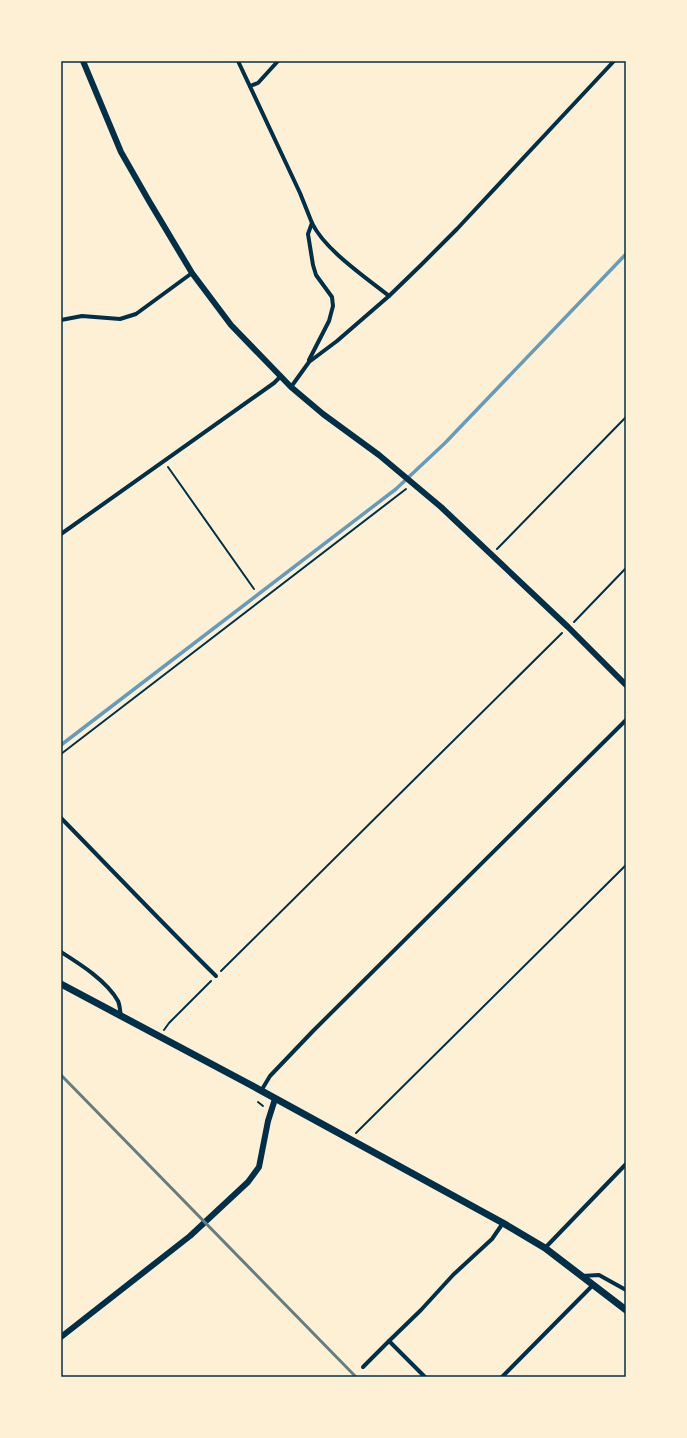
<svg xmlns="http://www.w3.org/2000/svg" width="687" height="1438" viewBox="0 0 687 1438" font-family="Poppins,sans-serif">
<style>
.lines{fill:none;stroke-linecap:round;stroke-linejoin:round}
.stream{stroke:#669bbc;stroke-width:3.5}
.path{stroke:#003049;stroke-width:2}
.minor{stroke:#003049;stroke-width:4}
.tertiary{stroke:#003049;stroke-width:6}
.secondary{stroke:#003049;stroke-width:7}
.rail{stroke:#657d81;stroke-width:3}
.neatline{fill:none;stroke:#003049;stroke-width:1.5}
</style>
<rect width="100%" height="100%" fill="#fdf0d5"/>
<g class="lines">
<path class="stream" d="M61,745L396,489L445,443L626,254"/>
<g class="path">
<path d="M168,467L254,589"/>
<path d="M497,549L626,417"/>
<path d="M574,622L626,568"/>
<path d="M61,754L406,489"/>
<path d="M221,971L562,633"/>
<path d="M164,1030L169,1023L211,981"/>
<path d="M258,1102L263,1106"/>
<path d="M356,1133L626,865"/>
</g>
<g class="minor">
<path d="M238,61L300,193L312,223"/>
<path d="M250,86L258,83L278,61"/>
<path d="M61,320L82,316L120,319L136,314L192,273"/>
<path d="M309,360L329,321L333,306L332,297L316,275L313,265L308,234L312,223C325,250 365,277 389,296"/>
<path d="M291,387L309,362L337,341L389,296L420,266L457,229L614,61"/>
<path d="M61,534L274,383L280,377"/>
<path d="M61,818C113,871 163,924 216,976"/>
<path d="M61,952C80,964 107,981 118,1001C120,1005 120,1012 121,1016"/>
<path d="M261,1091L270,1076L313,1031L626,720"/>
<path d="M545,1248L626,1164"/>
<path d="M582,1276L599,1275L626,1290"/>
<path d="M389,1341L421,1310L453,1275L492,1239L503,1223"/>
<path d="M363,1367L389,1341L425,1377"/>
<path d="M502,1377L593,1285"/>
</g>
<g class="tertiary">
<path d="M83,61L121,152L149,201L192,273L231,325L291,387L323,414L379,455L441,507L568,627L626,685"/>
<path d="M61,1337L190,1236L248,1182L259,1167L268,1121L275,1099"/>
</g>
<path class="secondary" d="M61,984L249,1084L503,1223L545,1248L626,1310"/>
<path class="rail" d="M61,1075L356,1377"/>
</g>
<rect width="687" height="1438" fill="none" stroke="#fdf0d5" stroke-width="124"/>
<rect x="62" y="62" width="563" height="1314" class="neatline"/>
</svg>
